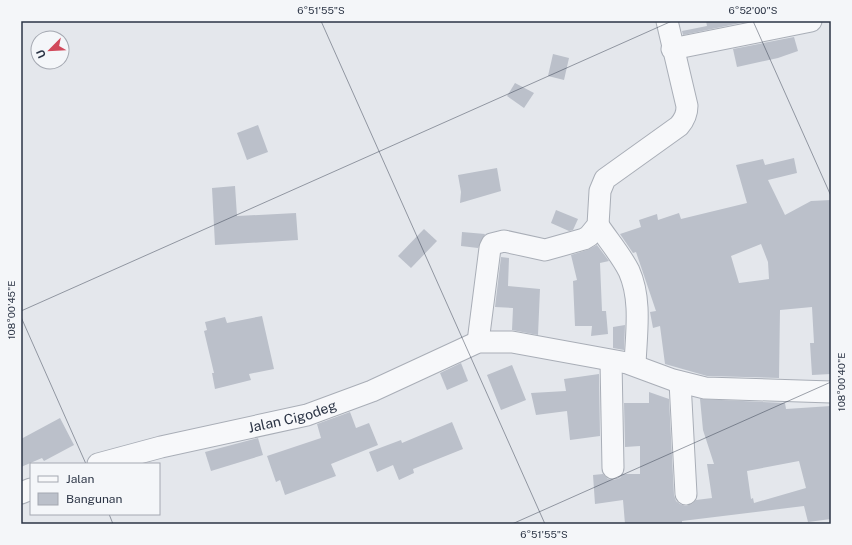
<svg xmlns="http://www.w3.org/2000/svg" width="852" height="545" viewBox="0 0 852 545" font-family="'Public Sans',sans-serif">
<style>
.building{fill:#bbc0ca;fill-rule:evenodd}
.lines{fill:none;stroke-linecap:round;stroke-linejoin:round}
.minor-casing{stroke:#a9aeb7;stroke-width:23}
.minor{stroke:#f7f8fa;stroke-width:21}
.ticks{fill:none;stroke:#2b3445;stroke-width:1;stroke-opacity:0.45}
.labels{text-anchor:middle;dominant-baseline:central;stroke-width:3;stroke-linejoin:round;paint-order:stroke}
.street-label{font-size:14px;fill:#2b3445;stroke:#f4f6f9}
.neatline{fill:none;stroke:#2b3445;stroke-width:1.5}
.ticks-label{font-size:10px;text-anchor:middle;fill:#2b3445}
</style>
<rect width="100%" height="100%" fill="#e4e7ec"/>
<g class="building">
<path d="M706,21H750L683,35L682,31L707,26Z"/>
<path d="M794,37L798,51L778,58L737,67L733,49Z"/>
<path d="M553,54L569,58L564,80L548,76Z"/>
<path d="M515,83L534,93L524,108L507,96Z"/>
<path d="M258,125L268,152L247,160L237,133Z"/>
<path d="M794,158L797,173L768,180L785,215L811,201L831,200V374L812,375L810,343H814L812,307L780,310L779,378L707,376L665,364L660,326L653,328L650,312L656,311L636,252L633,253L620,234L641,227L639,220L657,214L658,220L679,213L681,219L747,203L736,165L763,159L765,165ZM761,244L768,262L769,279L739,283L731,256Z"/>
<path d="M497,168L501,191L460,203L461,192L458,175Z"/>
<path d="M235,186L237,216L296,213L298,240L215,245L212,188Z"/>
<path d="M556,210L578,219L573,230L569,231L551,223Z"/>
<path d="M424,229L437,241L411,268L398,256Z"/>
<path d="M462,232L485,234L478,248L461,246Z"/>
<path d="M597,245L609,261L600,263L602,311H606L608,334L591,336L592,326H575L573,281L577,280L571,255L587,250Z"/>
<path d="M501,257L509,258L508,286L540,289L538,335L512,330L513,308L495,307Z"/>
<path d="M262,316L274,369L249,374L251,380L215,389L212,373H214L204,331L207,330L205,322L225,317L227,323Z"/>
<path d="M625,325L624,350L613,348V327Z"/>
<path d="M461,363L468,381L447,390L440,373Z"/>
<path d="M512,365L526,400L501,410L487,375Z"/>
<path d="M599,374L600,436L570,440L567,411L536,415L531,393L566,391L564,379Z"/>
<path d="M649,392L669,399L674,495L676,501L680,504L686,506L692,504L696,500L712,498L707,464H714L703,430L700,399L785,403L786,409L831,406V519L808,522L804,506L682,521V524H625L623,500L595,504L593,475L603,474L608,479L614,480L620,478L623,474H640V446L625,447L624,403H649ZM799,461L806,488L754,503L753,498L751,499L747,471Z"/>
<path d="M350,412L356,428L369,423L378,445L331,464L336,476L285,495L280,480L276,482L267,456L321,438L317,424Z"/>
<path d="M60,418L74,445L44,461L42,458L21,467V439Z"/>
<path d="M452,422L463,449L413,469L414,473L399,480L393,465L377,472L369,452L401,440L402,443Z"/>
<path d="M258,438L263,455L211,471L205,452Z"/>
</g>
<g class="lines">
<defs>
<g id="minor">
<path d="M672,49L811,21"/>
<path d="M598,225C608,240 621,255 629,271C642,300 636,335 635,365"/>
<path d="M478,342L490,248L492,244L504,241L545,250L584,239L589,236L598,225L600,191L605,179L679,126C685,119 687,114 687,106L667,21"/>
<path d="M611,361L613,468"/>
<path d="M680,382L686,494"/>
<path id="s1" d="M98,464L161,447L307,415L372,391L478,342H512L627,363L673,380L705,388L831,392"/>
<path d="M21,493L31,489"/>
</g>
</defs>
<use href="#minor" class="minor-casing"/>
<use href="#minor" class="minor"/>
</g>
<path class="ticks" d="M321,21L545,524M753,21L831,196M21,311L672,21M21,317L86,464M109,514L113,524M512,524L831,382"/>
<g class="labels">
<g class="street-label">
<text stroke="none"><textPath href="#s1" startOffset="200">Jalan Cigodeg</textPath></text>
</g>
</g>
<rect width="852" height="545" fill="none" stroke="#f4f6f9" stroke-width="44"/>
<rect x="30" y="463" width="130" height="52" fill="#f4f6f9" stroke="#a4a8b1"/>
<rect x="38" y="476" width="20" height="6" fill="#f7f8fa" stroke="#a4a8b1"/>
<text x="66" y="483" font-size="12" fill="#2b3445">Jalan</text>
<rect x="38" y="493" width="20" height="12" fill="#bbc0ca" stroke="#a4a8b1"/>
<text x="66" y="503" font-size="12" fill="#2b3445">Bangunan</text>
<g transform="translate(50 50) rotate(246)"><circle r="19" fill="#f4f6f9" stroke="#a4a8b1"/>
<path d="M0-3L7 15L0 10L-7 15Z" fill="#d1495b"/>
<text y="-6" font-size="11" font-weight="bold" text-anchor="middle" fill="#2b3445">U</text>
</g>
<rect x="22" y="22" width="808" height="501" class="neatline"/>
<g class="ticks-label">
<text x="321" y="14">6°51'55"S</text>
<text x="753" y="14">6°52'00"S</text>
<text transform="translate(11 310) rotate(-90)" y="4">108°00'45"E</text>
<text transform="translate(841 382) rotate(-90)" y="4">108°00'40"E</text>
<text x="544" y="538">6°51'55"S</text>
</g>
</svg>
